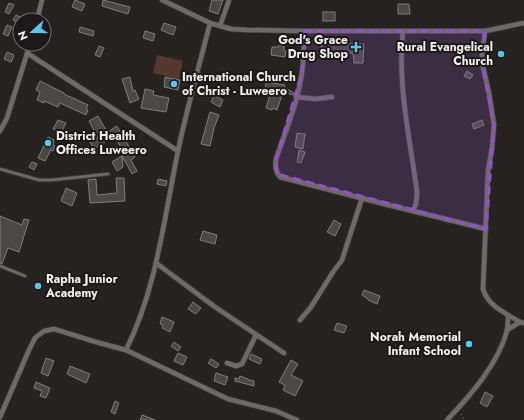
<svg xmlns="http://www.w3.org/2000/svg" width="524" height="420" viewBox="0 0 524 420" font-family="Jost,sans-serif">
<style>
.green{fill:#543931}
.building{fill:#4c4847;stroke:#817c7b}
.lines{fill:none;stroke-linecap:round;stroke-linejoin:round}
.lane-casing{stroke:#403e3d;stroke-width:4.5}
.street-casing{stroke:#403e3d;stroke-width:6}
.path{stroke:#908d8c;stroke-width:1;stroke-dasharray:1 3;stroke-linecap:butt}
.lane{stroke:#6e6a69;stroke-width:2.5}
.street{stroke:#6e6a69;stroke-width:4.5}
.marked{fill:#9253c8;fill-opacity:0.2;stroke:#9253c8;stroke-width:3;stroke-dasharray:8 5;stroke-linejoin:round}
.poi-dot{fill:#59c8e5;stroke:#1d1918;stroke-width:1.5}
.labels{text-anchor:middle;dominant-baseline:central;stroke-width:4;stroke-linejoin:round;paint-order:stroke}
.poi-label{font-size:12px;font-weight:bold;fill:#f0eeed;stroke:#1d1918;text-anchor:end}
</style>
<rect width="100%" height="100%" fill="#262321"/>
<path class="green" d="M157,55L183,61L179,79L153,73Z"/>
<g class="building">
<path d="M75,0L85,4L82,11L72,7Z"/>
<path d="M103,0L130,7L128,14L102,6Z"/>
<path d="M212,0H223L218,14L209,11Z"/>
<path d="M9,3L14,5L9,14L5,12Z"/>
<path d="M398,4H409L410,14H398Z"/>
<rect x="323" y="12" width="12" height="9"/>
<path d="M16,15L22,18L19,23L13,20Z"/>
<path d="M164,23L176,27L173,35L161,30Z"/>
<path d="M7,25L12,27L8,36L3,34Z"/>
<path d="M80,27L94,31L93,36L79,32Z"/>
<path d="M145,31L155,34L153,41L143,38Z"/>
<path d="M327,44H364L363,63H354L353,53L321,54V45H326Z"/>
<path d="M279,45L284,46V50L286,51L285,57L271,55L272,47H278Z"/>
<path d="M99,46L104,48L100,57L95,55Z"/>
<path d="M7,52L14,55L11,62L4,59Z"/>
<path d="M467,71L473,75L470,79L464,76Z"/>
<path d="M130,77L133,91L135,90L139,99L130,103L122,79Z"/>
<path d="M165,77L180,80L178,90L164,87Z"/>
<path d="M40,81L64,93V94L88,105L86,109L88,110L86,115L60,103L58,107L44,101V103L37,100L40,92L36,90Z"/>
<path d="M266,82L285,85L284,87L294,93L293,95L283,92L277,110L273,108L272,110L266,108L271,91L265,90Z"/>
<path d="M145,89L154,91L153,95L169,98L166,112L141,108Z"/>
<path d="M214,95L223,100L220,107L211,102Z"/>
<path d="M210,112L219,115L214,128L210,146L201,144Z"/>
<path d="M98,116L107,132L117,126L135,157L131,160L137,171L132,174L122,156L123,167L117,171L112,162L125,154L114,136L94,149L90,142L98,138L89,121Z"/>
<path d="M58,120L66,123L61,133L53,129Z"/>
<path d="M482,120L484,125L474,129L472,124Z"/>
<path d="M297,133L305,134L303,149L295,147Z"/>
<path d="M48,137L54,140L53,144L55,146L53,151L51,150L45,161L38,158Z"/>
<path d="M299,150L305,152L301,163L297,162Z"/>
<path d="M32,162L37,164L34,170L29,167Z"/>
<path d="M116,178H124L125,201L90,203L88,180L96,179L97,195L117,193Z"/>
<path d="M158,179L167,181L166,186L157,184Z"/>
<path d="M66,188L77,193L72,206L61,201Z"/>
<path d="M0,216L22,225L24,219L29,220L19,252L8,248L2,264L0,263Z"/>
<path d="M334,220L341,224L335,236L327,232Z"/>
<path d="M203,231L217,235L215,244L200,240Z"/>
<path d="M364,290L380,296L377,304L368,300V299L362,295Z"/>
<path d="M193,302L201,308L196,314L188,309Z"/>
<path d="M162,317L174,322L170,332L162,328L163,325L160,324Z"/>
<path d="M337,323L347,326L344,333L334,330Z"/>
<path d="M174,342L181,347L178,351L171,346Z"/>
<path d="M178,353L187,357L183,365L174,361Z"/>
<path d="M251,354L262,359L260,364L249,359Z"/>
<path d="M46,358L54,361L48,376L41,373Z"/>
<path d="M211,359L219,364L216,368L208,363Z"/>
<path d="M291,360L298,364L291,375L303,381L295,396L283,390L285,385L279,382Z"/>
<path d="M70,366L90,374L86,383L67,374Z"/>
<path d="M216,373L228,377L225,385L214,381Z"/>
<path d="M240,376L248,379V380L254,381V386L235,381V378L239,379Z"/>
<path d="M36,382L50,388L46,398L40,396L42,391L34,388Z"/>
<path d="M485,392L493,396L487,407L480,403Z"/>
<path d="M115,401L119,403L115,414L111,412Z"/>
<path d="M142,415L155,420H140Z"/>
</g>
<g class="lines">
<defs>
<g id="lane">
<path d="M0,169L39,180H52L108,174"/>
<path d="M0,266L25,276"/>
</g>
<g id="street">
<path d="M162,0L210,23L231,29L247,30L304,31H485L524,23"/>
<path d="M37,20L42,0"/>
<path d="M220,26L229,0"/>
<path d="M304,31C304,45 304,58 302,72C298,102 286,130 276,159C275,166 275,171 280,177L384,204L486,229"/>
<path d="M403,31C397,85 410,138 417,192L416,204L413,211"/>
<path d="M485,31L482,56V62L489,93L494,125L492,148L488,171L483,289C488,306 505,313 520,322L524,323"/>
<path d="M27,53L178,151"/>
<path d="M297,97L315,99L332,97"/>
<path d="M0,131L7,118L30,44"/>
<path d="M156,263L215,307L284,353"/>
<path d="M300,320L311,307L333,272L342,260L362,198"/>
<path d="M507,330L520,322"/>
<path d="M126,350C156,290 164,220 177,156C186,111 199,67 210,23"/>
<path d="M227,363L236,366L242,364L256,335"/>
<path d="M0,417L29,350L35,338L44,331L54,329L96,342L126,350L228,399L276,411L297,420"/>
<path d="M447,420C470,396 498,364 507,331C508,326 508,320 508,315"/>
</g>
</defs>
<use href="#lane" class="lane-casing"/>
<use href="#street" class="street-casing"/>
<path class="path" d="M461,414L464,420"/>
<use href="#lane" class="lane"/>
<use href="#street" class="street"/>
</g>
<path class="marked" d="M304,31H485L482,62L494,125L486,229L277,174L276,159L302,73Z"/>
<g class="poi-dot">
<path d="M354 41h4v4h4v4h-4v4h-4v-4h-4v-4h4z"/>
<circle cx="501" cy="54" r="4"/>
<circle cx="174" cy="84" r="4"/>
<circle cx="48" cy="143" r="4"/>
<circle cx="38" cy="286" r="4"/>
<circle cx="469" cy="344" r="4"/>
</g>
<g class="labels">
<g class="poi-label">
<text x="348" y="40">God's Grace<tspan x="348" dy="14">Drug Shop</tspan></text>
<text x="493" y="47">Rural Evangelical<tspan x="493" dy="14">Church</tspan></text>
<text x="182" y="77" text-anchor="start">International Church<tspan x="182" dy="14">of Christ - Luweero</tspan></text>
<text x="56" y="136" text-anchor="start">District Health<tspan x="56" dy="14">Offices Luweero</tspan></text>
<text x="46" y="279" text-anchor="start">Rapha Junior<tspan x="46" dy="14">Academy</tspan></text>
<text x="461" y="337">Norah Memorial<tspan x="461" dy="14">Infant School</tspan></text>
</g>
</g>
<g transform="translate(32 32) rotate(249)"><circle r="19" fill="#1d1918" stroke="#716e6d"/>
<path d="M0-3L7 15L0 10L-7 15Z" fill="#59c8e5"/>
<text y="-6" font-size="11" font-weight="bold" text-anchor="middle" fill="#f0eeed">N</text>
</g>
</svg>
